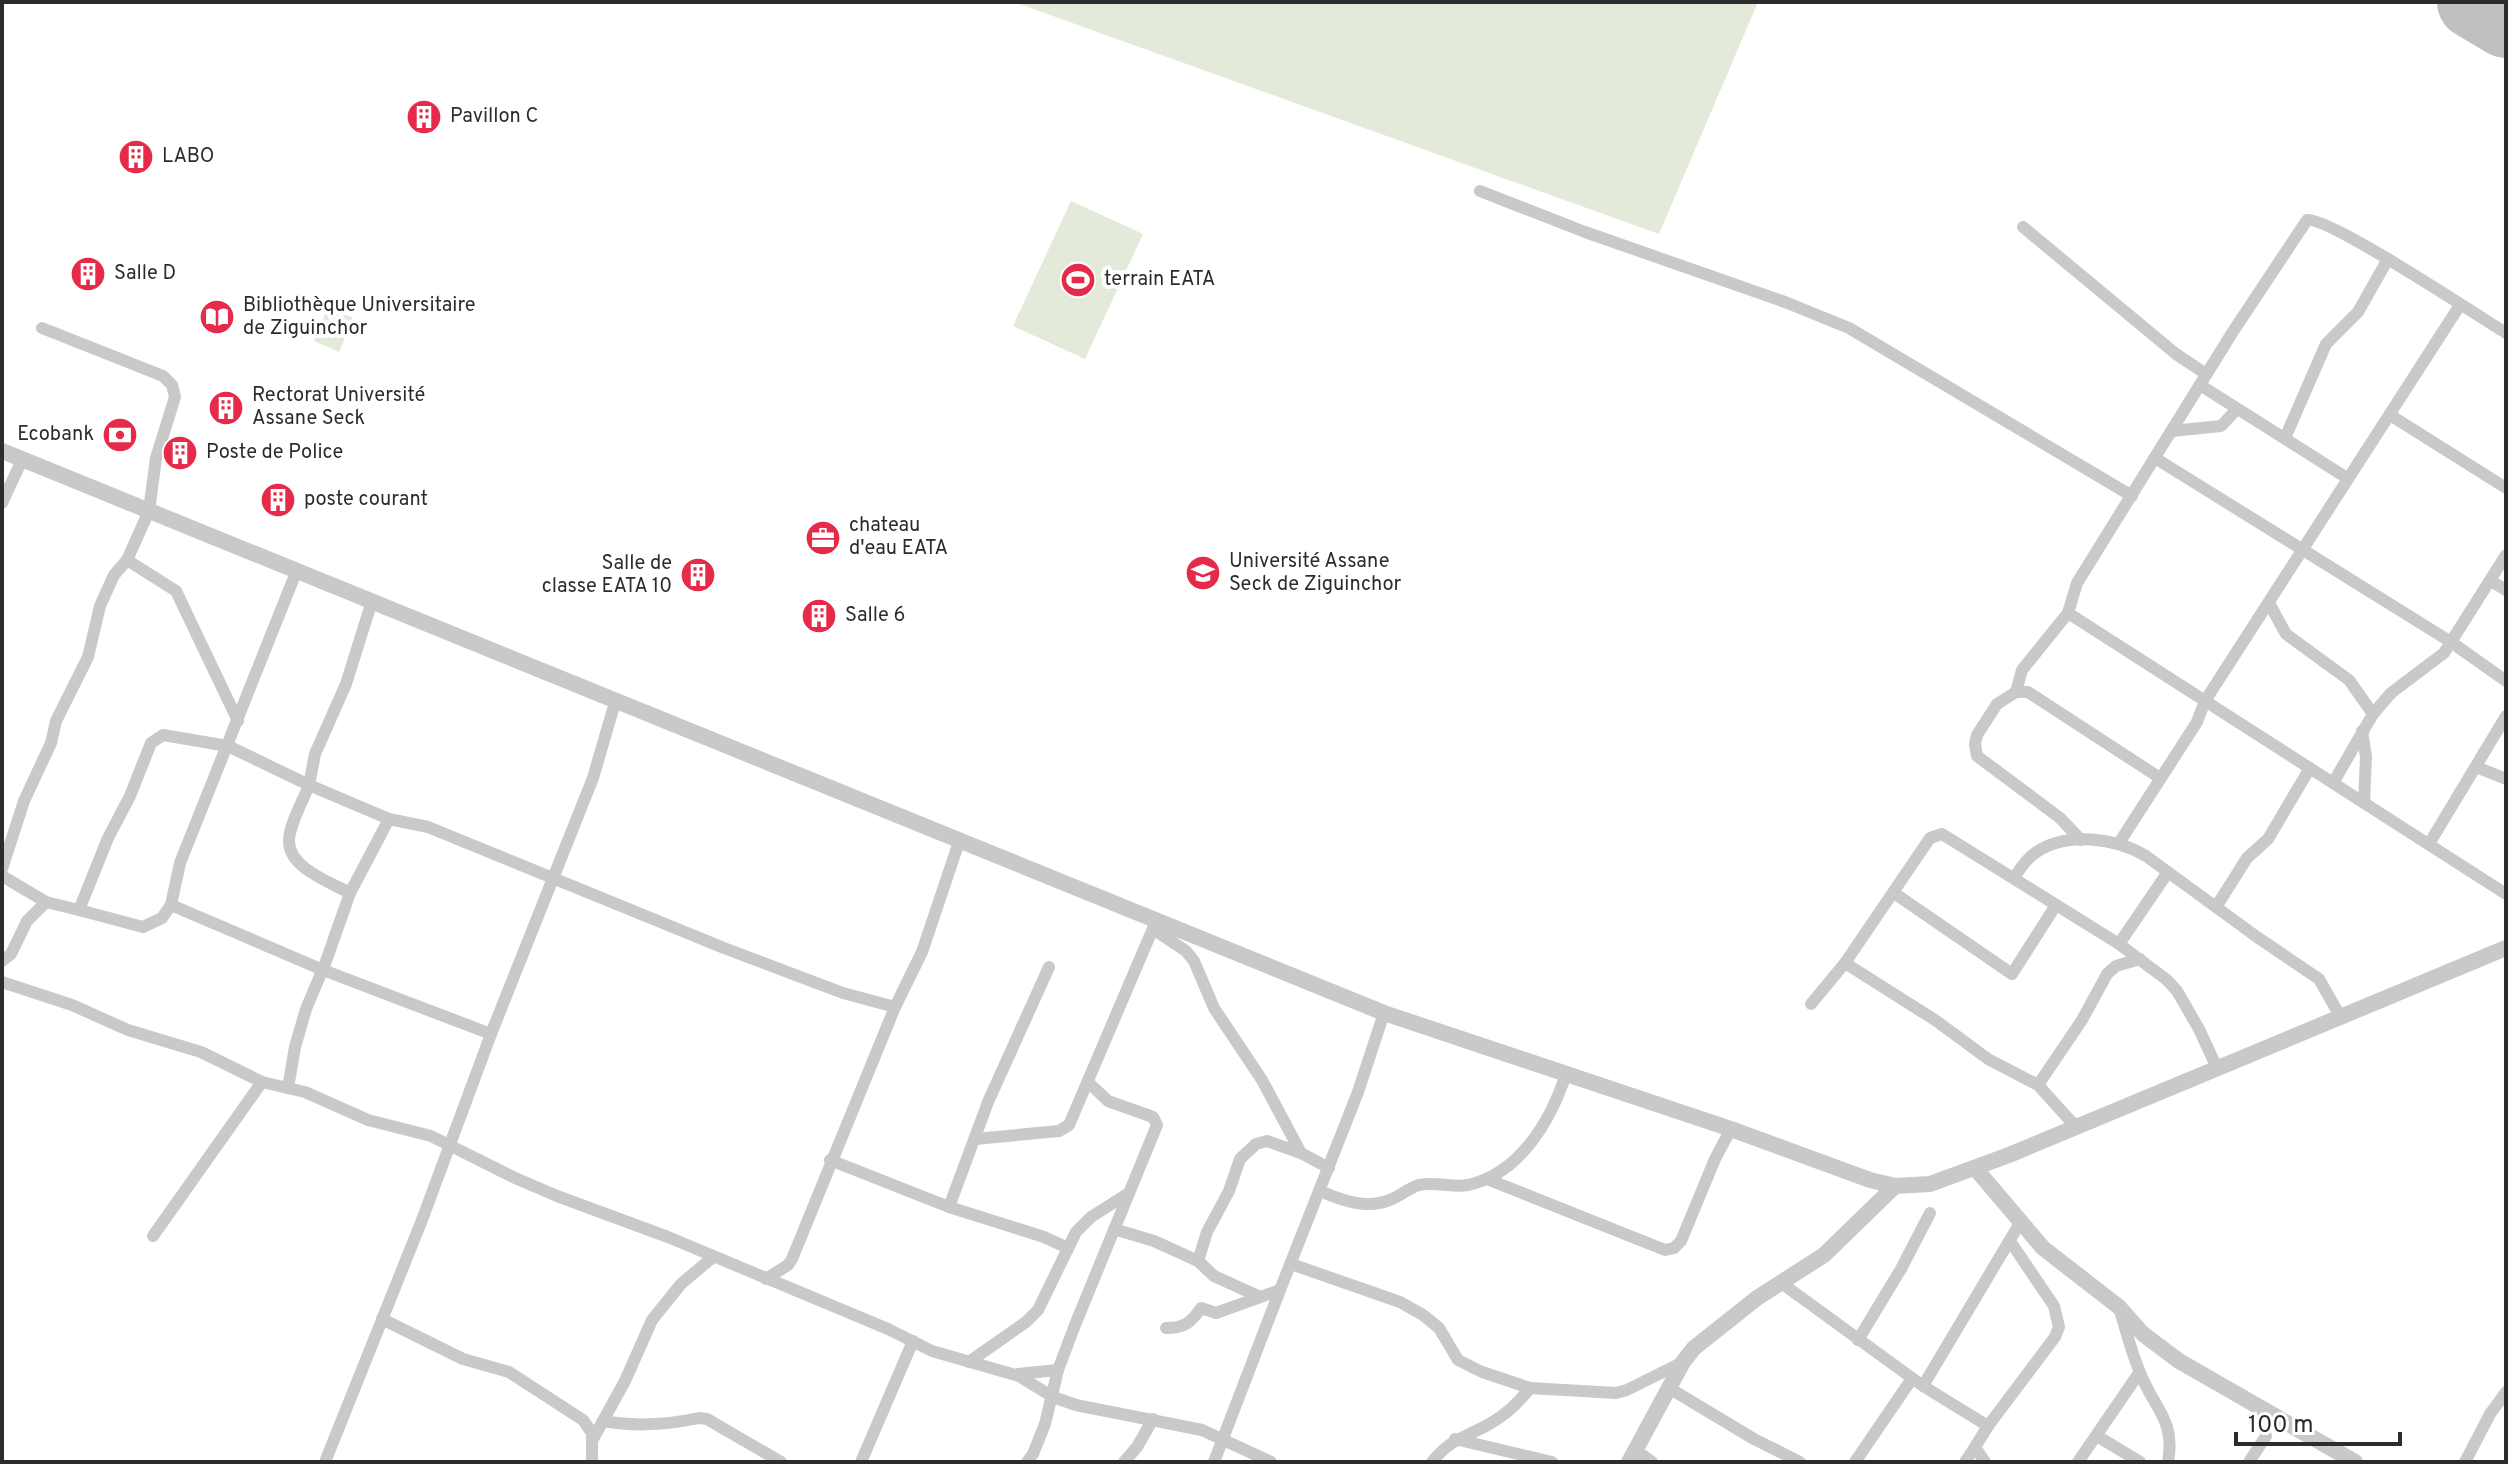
<svg xmlns="http://www.w3.org/2000/svg" width="2508" height="1464" viewBox="0 0 2508 1464" font-family="Overpass,sans-serif">
<style>
.green{fill:#e3ead9}
.lines{fill:none;stroke-linecap:round;stroke-linejoin:round}
.taxiway{stroke:#c0c0c0;stroke-width:30}
.runway{stroke:#c0c0c0;stroke-width:74}
.minor{stroke:#c9c9c9;stroke-width:12}
.tertiary{stroke:#c9c9c9;stroke-width:16}
.labels{text-anchor:middle;dominant-baseline:central;stroke-width:8;stroke-linejoin:round;paint-order:stroke}
.poi-label{font-size:20px;fill:#2c2c2c;stroke:#fff;text-anchor:start}
</style>
<rect width="100%" height="100%" fill="#fff"/>
<g class="green">
<path d="M1014,2H1758L1659,234Z"/>
<path d="M1071,201L1143,234L1085,359L1013,326Z"/>
<path d="M328,307L353,318L339,352L314,341Z"/>
</g>
<g class="lines">
<path class="taxiway" d="M2482,2L2491,12"/>
<path class="runway" d="M2474,2L2506,21"/>
<g class="minor">
<path d="M1480,191L1585,232L1785,302L1849,328L2132,496"/>
<path d="M2023,227L2176,354L2206,374"/>
<path d="M2200,385L2347,478"/>
<path d="M2390,415L2506,488"/>
<path d="M2172,431L2221,426L2237,409"/>
<path d="M2285,438L2326,344L2358,312L2388,259"/>
<path d="M2155,458L2451,642L2506,681"/>
<path d="M2,503L22,460"/>
<path d="M127,560L176,591L238,721"/>
<path d="M297,570L180,863L171,905L323,970L491,1034"/>
<path d="M2491,581L2506,590"/>
<path d="M372,601L346,684L315,754L309,785L389,819L428,827L724,948L843,993L895,1007"/>
<path d="M2269,603L2286,634L2349,680L2373,714"/>
<path d="M2068,613L2506,894"/>
<path d="M2016,692L2022,670L2068,613L2077,583L2232,333L2307,220C2328,216 2478,316 2506,333"/>
<path d="M2362,731L2366,757L2364,803"/>
<path d="M2476,767L2506,779"/>
<path d="M2333,783L2373,714L2391,693L2444,653L2506,555"/>
<path d="M2081,840L2060,818L1977,756L1975,744L1977,735L1997,704L2016,692H2028L2160,778"/>
<path d="M2119,843L2197,722L2205,701L2460,305"/>
<path d="M2429,844L2506,716"/>
<path d="M2,869L24,801L51,743L56,721L88,657L100,606L114,575L127,560L149,511L156,458L175,397L172,385L163,376L42,328"/>
<path d="M2,876L46,902"/>
<path d="M2014,878C2020,869 2026,859 2035,853C2066,831 2116,838 2146,856L2257,937L2319,979L2340,1016"/>
<path d="M1894,893L2012,974L2056,905"/>
<path d="M2216,907L2247,858L2268,839L2310,768"/>
<path d="M79,910L143,927L162,918L171,905"/>
<path d="M1153,929L1186,951L1194,961L1214,1008L1262,1080L1301,1153L1329,1168"/>
<path d="M2119,944L2168,872"/>
<path d="M2,961L11,954L27,921L46,902L79,910L108,838L130,796L151,743L163,735L228,746L309,785C303,801 290,823 289,840C288,868 330,882 350,893"/>
<path d="M1845,963L1935,1020L1988,1059L2038,1085L2076,1127"/>
<path d="M2,982L72,1005L128,1030L201,1052L262,1082L305,1092L368,1120L431,1136L515,1178L557,1196L668,1237L888,1329L932,1351L1019,1376L1053,1397L1076,1405L1202,1430L1271,1462"/>
<path d="M1811,1004L1845,963L1930,838L1942,834L2119,944L2167,980L2177,991L2199,1029L2217,1068"/>
<path d="M2038,1085L2082,1020L2107,974L2116,966L2140,959"/>
<path d="M288,1088L295,1047L306,1009L325,964L350,893L389,819"/>
<path d="M975,1139L1059,1131L1069,1125L1157,919"/>
<path d="M830,1160L949,1207L1044,1237L1068,1248"/>
<path d="M1487,1179L1665,1250L1674,1248L1681,1241L1715,1159L1731,1129"/>
<path d="M1320,1191C1343,1201 1368,1210 1392,1199C1401,1195 1409,1188 1419,1185C1435,1181 1452,1188 1468,1185C1520,1174 1551,1120 1566,1074"/>
<path d="M949,1207L988,1102L1049,967"/>
<path d="M1114,1229L1154,1241L1198,1261"/>
<path d="M153,1236L262,1082"/>
<path d="M1291,1264L1400,1302L1423,1315L1439,1328L1458,1360L1482,1372L1530,1388L1616,1393L1627,1390L1683,1362"/>
<path d="M766,1279L788,1265L792,1259L895,1007L922,952L960,839"/>
<path d="M1780,1282L1923,1386L2020,1223"/>
<path d="M1258,1296L1214,1276L1198,1261L1207,1232L1229,1191L1240,1159L1256,1144L1267,1141L1301,1153"/>
<path d="M2120,1311C2126,1330 2131,1351 2139,1370C2152,1407 2176,1418 2168,1462"/>
<path d="M382,1319L463,1359L509,1372L583,1420L592,1433V1462"/>
<path d="M1166,1328C1184,1328 1191,1323 1201,1308L1216,1313L1280,1290L1358,1092L1384,1013"/>
<path d="M1858,1340L1901,1269L1930,1213"/>
<path d="M969,1362L1026,1322L1038,1310L1076,1232L1091,1217L1129,1193"/>
<path d="M1018,1374L1058,1370"/>
<path d="M1923,1386L1988,1426L1975,1447L1985,1462"/>
<path d="M1669,1388L1754,1439L1800,1462"/>
<path d="M603,1421C636,1427 666,1425 699,1418L707,1419L781,1462"/>
<path d="M1988,1426L2055,1337L2059,1327L2054,1306L2010,1241"/>
<path d="M2097,1436L2140,1462"/>
<path d="M593,1439L625,1381L652,1320L681,1284L713,1257"/>
<path d="M1455,1439L1552,1462"/>
<path d="M1637,1451L1652,1462"/>
<path d="M325,1462L422,1220L491,1034L593,778L616,699"/>
<path d="M861,1462L913,1341"/>
<path d="M1027,1462L1033,1454L1045,1424L1058,1370L1075,1325L1157,1125L1153,1117L1108,1101L1088,1082"/>
<path d="M1124,1462L1137,1447L1153,1419"/>
<path d="M1214,1462L1280,1290"/>
<path d="M1432,1462C1452,1437 1466,1438 1491,1423C1507,1414 1519,1402 1530,1388"/>
<path d="M1855,1462L1911,1380"/>
<path d="M1965,1462L1975,1447"/>
<path d="M2078,1462L2139,1373"/>
<path d="M2249,1462L2266,1436"/>
<path d="M2465,1462L2490,1414L2506,1392"/>
</g>
<g class="tertiary">
<path d="M2,451L1384,1013L1731,1129L1870,1180L1895,1186L1930,1184L2009,1155L2506,948"/>
<path d="M1975,1168L2043,1248L2119,1307L2143,1334L2179,1361L2355,1462"/>
<path d="M1629,1462L1683,1362L1694,1348L1757,1298L1824,1255L1895,1186"/>
</g>
</g>
<defs>
<symbol id="building-disc" viewBox="-11 -11 22 22"><circle r="9.5" fill="#e52b49" stroke="#fff"/><path d="M-4-6H4V6H1V3H-1V6H-4ZM-2.5-4.3h1.7v1.8h-1.7ZM.8-4.3h1.7v1.8H.8ZM-2.5-1h1.7V.8h-1.7ZM.8-1h1.7V.8H.8Z" fill="#fff"/></symbol>
<symbol id="stadium-disc" viewBox="-11 -11 22 22"><circle r="9.5" fill="#e52b49" stroke="#fff"/><path d="M0-5a6.5 5 0 1 0 0 10a6.5 5 0 1 0 0-10ZM-3.5-1.8h7v3.6h-7Z" fill="#fff"/></symbol>
<symbol id="library-disc" viewBox="-11 -11 22 22"><circle r="9.5" fill="#e52b49" stroke="#fff"/><path d="M-6-4Q-3-5.5-.7-3.5V5Q-3 3-6 4ZM6-4Q3-5.5 .7-3.5V5Q3 3 6 4Z" fill="#fff"/></symbol>
<symbol id="bank-disc" viewBox="-11 -11 22 22"><circle r="9.5" fill="#e52b49" stroke="#fff"/><path d="M-6-4H6V4H-6ZM0-2.3a2.3 2.3 0 1 0 0 4.6a2.3 2.3 0 1 0 0-4.6Z" fill="#fff"/></symbol>
<symbol id="office-disc" viewBox="-11 -11 22 22"><circle r="9.5" fill="#e52b49" stroke="#fff"/><path d="M-6-3h4V-5.5h4V-3h4V5H-6ZM-1-4.5V-3h2v-1.5ZM-6 0V1H6V0Z" fill="#fff"/></symbol>
<symbol id="university-disc" viewBox="-11 -11 22 22"><circle r="9.5" fill="#e52b49" stroke="#fff"/><path d="M0-5L7-2L0 1L-7-2ZM-4 1L0 2.5L4 1V4Q0 6-4 4Z" fill="#fff"/></symbol>
</defs>
<g fill-rule="evenodd">
<use href="#building-disc" x="404" y="97" width="40" height="40"/>
<use href="#building-disc" x="116" y="137" width="40" height="40"/>
<use href="#building-disc" x="68" y="254" width="40" height="40"/>
<use href="#stadium-disc" x="1058" y="260" width="40" height="40"/>
<use href="#library-disc" x="197" y="297" width="40" height="40"/>
<use href="#building-disc" x="206" y="388" width="40" height="40"/>
<use href="#bank-disc" x="100" y="415" width="40" height="40"/>
<use href="#building-disc" x="160" y="433" width="40" height="40"/>
<use href="#building-disc" x="258" y="480" width="40" height="40"/>
<use href="#office-disc" x="803" y="518" width="40" height="40"/>
<use href="#university-disc" x="1183" y="553" width="40" height="40"/>
<use href="#building-disc" x="678" y="555" width="40" height="40"/>
<use href="#building-disc" x="799" y="596" width="40" height="40"/>
</g>
<g class="labels">
<g class="poi-label">
<text x="450" y="117">Pavillon C</text>
<text x="162" y="157">LABO</text>
<text x="114" y="274">Salle D</text>
<text x="1104" y="280">terrain EATA</text>
<text x="243" y="306">Bibliothèque Universitaire<tspan x="243" dy="23">de Ziguinchor</tspan></text>
<text x="252" y="396">Rectorat Université<tspan x="252" dy="23">Assane Seck</tspan></text>
<text x="94" y="435" text-anchor="end">Ecobank</text>
<text x="206" y="453">Poste de Police</text>
<text x="304" y="500">poste courant</text>
<text x="849" y="526">chateau<tspan x="849" dy="23">d'eau EATA</tspan></text>
<text x="1229" y="562">Université Assane<tspan x="1229" dy="23">Seck de Ziguinchor</tspan></text>
<text x="672" y="564" text-anchor="end">Salle de<tspan x="672" dy="23">classe EATA 10</tspan></text>
<text x="845" y="616">Salle 6</text>
</g>
</g>
<rect width="2508" height="1464" fill="none" stroke="#2c2c2c" stroke-width="8"/>
<path d="M2236 1432v12h164v-12" fill="none" stroke="#2c2c2c" stroke-width="4"/>
<text x="2248" y="1432" font-size="24" fill="#2c2c2c" stroke="#ffffff" stroke-width="6" paint-order="stroke">100 m</text>
</svg>
